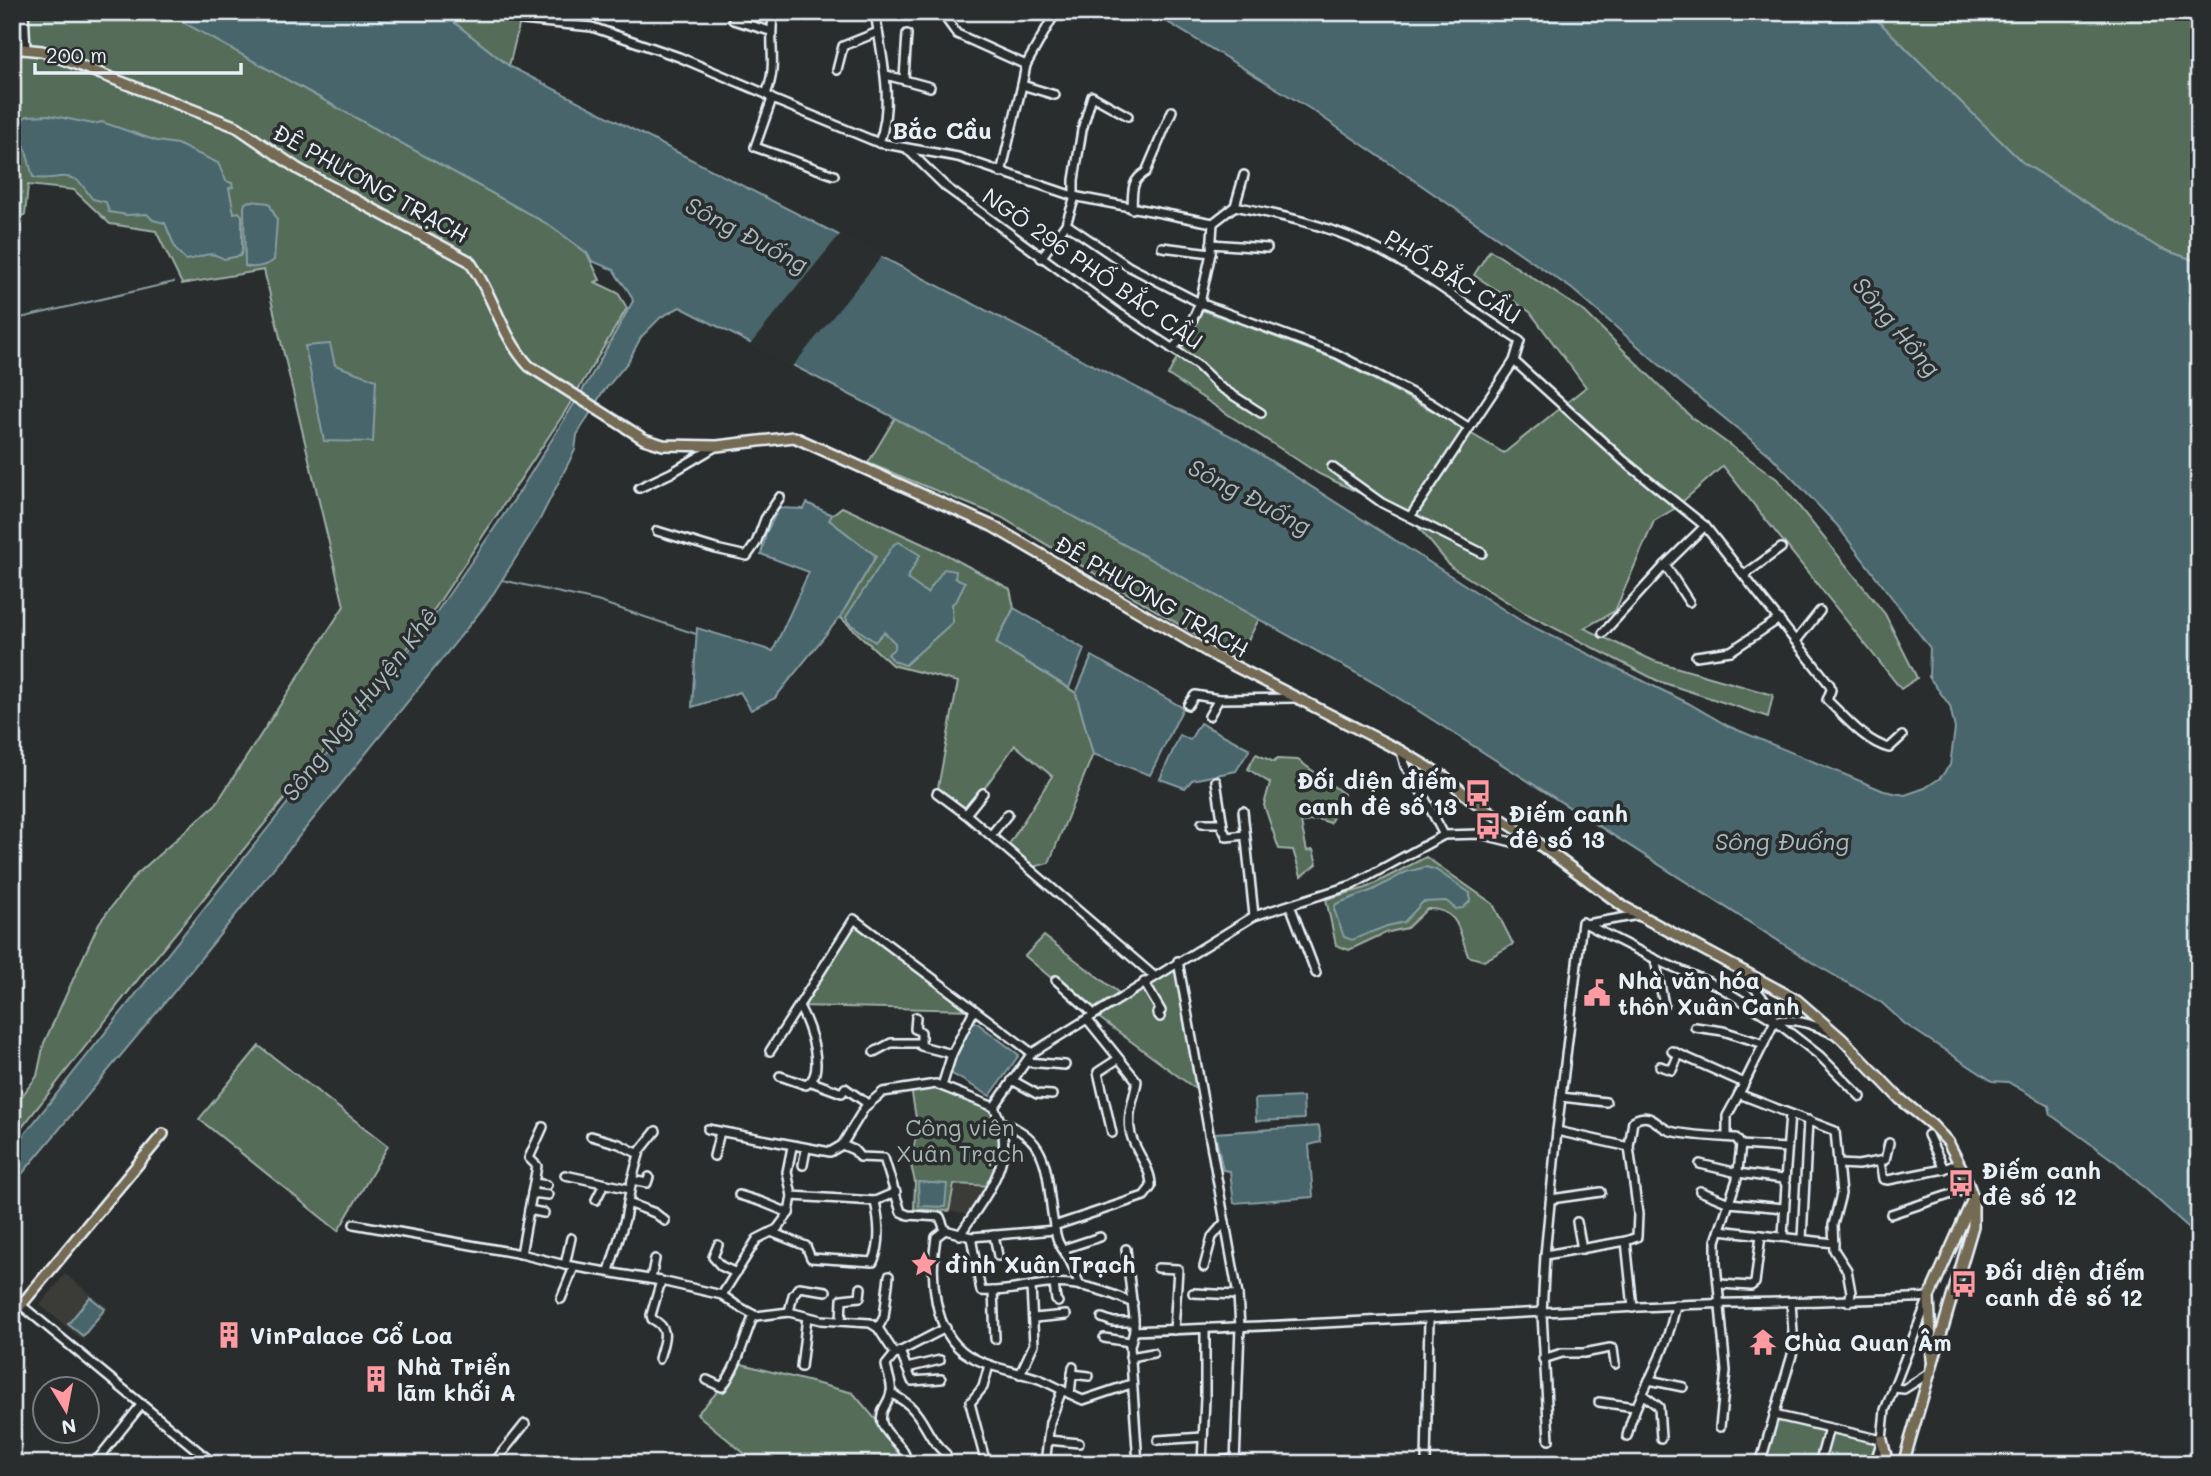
<svg xmlns="http://www.w3.org/2000/svg" width="2211" height="1476" viewBox="0 0 2211 1476" font-family="Mali,sans-serif">
<style>
.built{fill:#3b3a37}
.green{fill:#546c59;stroke:#9eaea8;stroke-width:2}
.water{fill:#47656a;stroke:#879da3;stroke-width:2}
.pier{fill:#2a2d2e}
.lines{fill:none;stroke-linecap:round;stroke-linejoin:round}
.stream{stroke:#879da3;stroke-width:2}
.minor-casing{stroke:#e8f1f8;stroke-width:12}
.major-casing{stroke:#e8f1f8;stroke-width:14}
.minor{stroke:#2a2d2e;stroke-width:7}
.major{stroke:#746b52;stroke-width:9}
.labels{text-anchor:middle;dominant-baseline:central;stroke-width:7;stroke-linejoin:round;paint-order:stroke}
.street-label{font-size:23px;fill:#e8f1f8;stroke:#2a2d2e}
.poi-label{font-size:23px;font-weight:bold;fill:#e8f1f8;stroke:#2a2d2e;text-anchor:start}
.park-label{font-size:23px;fill:#a5b5b0;stroke:#2a2d2e}
.neighbourhood-label{font-size:24px;font-weight:bold;fill:#e8f1f8;stroke:#2a2d2e}
.water-label{font-size:24px;font-style:italic;fill:#a8b9bf;stroke:#2a2d2e}
</style>
<rect width="100%" height="100%" fill="#2a2d2e"/>
<filter id="ink" filterUnits="userSpaceOnUse"><feTurbulence type="fractalNoise" baseFrequency=".0143" numOctaves="2"/><feDisplacementMap in="SourceGraphic" scale="14" xChannelSelector="R" yChannelSelector="G"/><feConvolveMatrix kernelMatrix="1 2 1 2 8 2 1 2 1" color-interpolation-filters="sRGB"/></filter>
<g filter="url(#ink)">
<g class="built">
<path d="M954,1184L992,1186L970,1215L949,1211Z"/>
<path d="M65,1274L108,1308L83,1340L40,1305Z"/>
</g>
<g class="green">
<path d="M24,12H165L551,226L587,253L600,280L595,282L618,293L627,308L563,415L414,640L143,973L12,1140V1109L37,1076L44,1043L99,923L136,875L216,804L344,606L264,270L182,284L156,231L110,224L74,190L28,185L25,215L12,217V34H25Z"/>
<path d="M441,12H487L520,22L509,66Z"/>
<path d="M1869,12H2199V262L2159,248L2022,162Z"/>
<path d="M1490,250L1585,312L1691,417L1777,479L1885,614L1917,678L1901,689L1723,466L1674,509L1654,521L1615,611L1584,628L1654,661L1773,695L1768,717L1658,681L1525,613L1451,567L1410,517L1319,474L1168,375L1202,310L1335,359L1431,410L1504,453L1586,387L1530,312L1474,275Z"/>
<path d="M895,418L1259,619L1238,660L1001,517L868,463Z"/>
<path d="M842,507L947,555L1010,589L1014,608L996,643L1076,693L1093,754L1049,863L1029,868L1006,849L1052,776L1015,745L966,814L937,793L958,682L892,665L840,617L876,556L829,520L832,515Z"/>
<path d="M1256,754L1274,762L1277,759L1298,760L1344,794L1330,823L1318,819L1301,823L1307,851L1313,850L1317,864L1301,876L1293,850L1279,849L1264,805L1270,783L1248,769Z"/>
<path d="M1426,857L1493,904L1513,944L1484,961L1468,956C1459,931 1459,908 1427,909L1407,928L1385,933L1349,950L1336,945L1326,899L1366,888Z"/>
<path d="M854,919L974,1010L799,1006Z"/>
<path d="M1044,936L1123,996L1178,961L1201,1093L1094,1014L1025,956Z"/>
<path d="M259,1046L388,1146L338,1231L199,1119Z"/>
<path d="M936,1084L994,1107L1005,1146L992,1186L954,1184L949,1211L914,1209L915,1182L910,1161L918,1130L911,1088Z"/>
<path d="M738,1363L853,1393L906,1455V1464H757L697,1414L722,1387Z"/>
<path d="M1774,1415L1882,1440L1874,1464H1760Z"/>
</g>
<g class="water">
<path d="M165,12H441L509,66L1235,438L1523,622L1688,703L1728,726L1884,791L1905,795L1925,788L1940,778L1950,765L1955,729L1950,706L1929,677L1930,648L1836,524L1770,455L1670,374L1572,289L1312,110L1151,12H1869L2022,162L2159,248L2199,262V1237L2117,1163L2051,1115L2049,1106L2008,1082L1992,1081L1905,1024L1882,1003L1813,963L1378,685L895,418L680,307L661,317L641,337L628,362L602,393L577,435L575,450L539,521L488,602L172,994L12,1186V1150L418,639L518,494L590,378L633,301C630,288 619,282 614,270L592,261L587,253L551,226Z"/>
<path d="M49,115L93,124L102,122L157,141L177,144L218,163L226,181L232,183L233,187L229,188L234,213L239,212L242,216V252L240,256L224,259C206,249 204,258 186,260L176,250L165,223L153,220L147,214L127,215L109,212L106,202L93,199C87,194 85,186 78,181C64,171 48,183 33,177L20,129V121L27,116Z"/>
<path d="M250,201L269,203L277,220L274,260C267,266 253,269 245,266L244,207L245,203Z"/>
<path d="M330,344L335,365L376,380L373,442L324,441L305,346Z"/>
<path d="M807,503L832,515L829,520L876,556L840,617L775,698L751,710L740,692L692,707L697,628L773,651L809,572L761,554L766,533L779,508L804,509Z"/>
<path d="M899,542L920,555L907,579L927,593L944,569L956,571L955,578L965,582L957,600L952,604L953,622L905,665L894,661L888,654L895,648V643L884,632L875,642L848,622L846,617L894,544Z"/>
<path d="M1014,608L1084,649L1069,688L996,643Z"/>
<path d="M1092,656L1183,708L1150,775L1093,754L1076,693Z"/>
<path d="M1200,723L1250,749L1236,771L1192,780L1185,788L1160,779L1180,735L1190,740Z"/>
<path d="M1426,867L1436,870L1470,893V901L1463,908L1456,909L1446,901L1423,902L1404,922L1387,926L1352,940L1344,937L1334,909L1336,904L1373,890L1406,872Z"/>
<path d="M973,1020L1019,1055L990,1096L949,1072Z"/>
<path d="M1303,1097L1304,1119L1256,1121L1255,1099Z"/>
<path d="M1319,1126L1321,1142L1309,1145L1313,1197L1234,1203L1230,1171L1223,1170L1215,1133Z"/>
<path d="M918,1182L947,1184L945,1207L919,1206Z"/>
<path d="M90,1297L105,1309L83,1336L68,1324Z"/>
</g>
<path class="pier" d="M842,232L884,254L791,368L749,346Z"/>
<g class="lines">
<g class="stream">
<path d="M12,320L174,282"/>
<path d="M502,580L597,601L696,634"/>
</g>
<defs>
<g id="minor">
<path d="M24,12L26,49"/>
<path d="M502,12L522,20L592,27L679,57L766,94"/>
<path d="M774,12C767,44 779,63 766,94L772,99L879,143L958,157L1073,196L1213,223L1235,206C1278,215 1323,224 1364,243C1420,268 1468,308 1520,341L1514,361L1624,461L1705,526L1830,685L1831,690L1827,700C1845,717 1865,742 1889,748L1902,736"/>
<path d="M875,12C881,55 895,101 879,143"/>
<path d="M937,12L944,16L957,34L1026,65"/>
<path d="M733,20L770,31"/>
<path d="M837,70L843,46L878,32"/>
<path d="M886,75L930,87"/>
<path d="M904,78L907,34"/>
<path d="M1022,85L1026,65L1053,17"/>
<path d="M772,99L755,147L834,175"/>
<path d="M908,150L946,187L1120,314L1197,365L1220,387L1261,413"/>
<path d="M1001,173L1022,85L1055,95"/>
<path d="M1235,206L1244,175"/>
<path d="M1132,209C1133,192 1130,181 1146,172L1172,111"/>
<path d="M1213,223L1211,253L1200,303L1337,354L1429,402L1468,427"/>
<path d="M1066,224L1128,266L1200,303L1186,334L1172,349"/>
<path d="M1211,244L1267,248"/>
<path d="M1162,247L1211,253"/>
<path d="M1041,258L1066,224L1074,200V180L1082,130L1092,96L1128,116"/>
<path d="M1332,467L1382,503L1482,553"/>
<path d="M639,488L671,473L715,447"/>
<path d="M1410,517L1514,361"/>
<path d="M657,531L716,549L747,556L756,543L765,519L780,497"/>
<path d="M1665,565L1689,602"/>
<path d="M1744,575L1781,548"/>
<path d="M1603,633L1665,565L1705,526"/>
<path d="M1796,641L1820,611"/>
<path d="M1696,656L1731,651L1779,619"/>
<path d="M1188,705L1195,695L1219,699"/>
<path d="M1209,716L1219,699L1294,698"/>
<path d="M1401,751L1405,766L1416,782L1444,835"/>
<path d="M1216,781L1223,826"/>
<path d="M937,793L968,816L1154,976"/>
<path d="M1243,811L1254,916"/>
<path d="M966,814L983,793"/>
<path d="M1202,823H1220L1227,837L1245,835"/>
<path d="M991,835L1008,814"/>
<path d="M1290,905L1316,973"/>
<path d="M1586,924L1639,915"/>
<path d="M1655,959L1664,1005"/>
<path d="M1178,961L1238,1295L1240,1327L1235,1464"/>
<path d="M1739,971C1753,986 1768,1001 1775,1020"/>
<path d="M1056,980L1094,1014"/>
<path d="M1144,982L1161,1011L1157,1013L1160,1017"/>
<path d="M916,1017L915,1029L921,1032V1046L952,1054"/>
<path d="M1695,1027L1723,1031L1764,1044"/>
<path d="M1831,1033C1814,1024 1793,1018 1775,1021L1739,1094L1835,1131L1841,1194L1833,1225L1834,1250L1847,1270L1851,1292L1849,1302"/>
<path d="M770,1051L854,919L1032,1053"/>
<path d="M1672,1051L1744,1083"/>
<path d="M874,1052L891,1043H921"/>
<path d="M1026,1062L1065,1065"/>
<path d="M1660,1066L1672,1070L1679,1054"/>
<path d="M780,1076L806,1085C828,1073 808,1023 799,1006"/>
<path d="M1012,1080L1037,1094L1052,1095"/>
<path d="M812,1082L842,1093L845,1088L868,1104"/>
<path d="M942,1086L952,1054L974,1010"/>
<path d="M1561,1097L1606,1102"/>
<path d="M1003,1123C1060,1142 1043,1192 1057,1238C1059,1246 1066,1253 1070,1261C1074,1269 1077,1278 1080,1286"/>
<path d="M708,1129L830,1152L842,1145L865,1107L883,1092L936,1084L994,1107"/>
<path d="M1557,1131L1629,1147L1633,1121C1650,1111 1655,1124 1668,1130C1678,1135 1722,1137 1736,1138L1741,1145L1787,1148"/>
<path d="M1112,1133L1098,1072L1118,1059"/>
<path d="M1928,1135L1944,1169"/>
<path d="M591,1136L619,1144L639,1154"/>
<path d="M1727,1137V1116L1739,1094"/>
<path d="M842,1145L854,1150L860,1157L884,1158L901,1212L908,1215L940,1217L945,1230"/>
<path d="M714,1156L720,1132"/>
<path d="M1880,1162L1883,1179L1888,1180L1944,1169L1959,1163"/>
<path d="M1700,1164L1738,1173L1783,1179L1786,1185L1783,1236"/>
<path d="M1839,1164L1858,1165L1885,1160L1889,1143"/>
<path d="M803,1165L806,1149"/>
<path d="M565,1175L630,1189"/>
<path d="M632,1180L647,1183L649,1177"/>
<path d="M1785,1181L1790,1114"/>
<path d="M534,1183L547,1185"/>
<path d="M1700,1191L1729,1203L1784,1208"/>
<path d="M532,1193L548,1195"/>
<path d="M739,1195L762,1202L789,1213"/>
<path d="M792,1196L875,1201L896,1192"/>
<path d="M1551,1199L1601,1192"/>
<path d="M596,1200L604,1184"/>
<path d="M628,1203L655,1213L665,1221"/>
<path d="M529,1210L544,1213"/>
<path d="M1891,1214L1970,1188"/>
<path d="M1577,1222L1582,1249"/>
<path d="M354,1224L521,1254L565,1265L661,1281L722,1295L736,1305L756,1316L789,1312L821,1320L870,1323L878,1328L895,1354"/>
<path d="M1054,1226L1144,1196L1151,1187C1152,1169 1136,1153 1131,1135C1126,1115 1134,1100 1137,1081L1087,1019"/>
<path d="M945,1230L936,1237C930,1273 932,1333 968,1355C989,1368 1016,1371 1039,1379C1054,1385 1068,1394 1083,1400L1131,1384"/>
<path d="M945,1230L971,1237L1055,1230"/>
<path d="M1720,1230L1761,1235"/>
<path d="M771,1232L806,1246L811,1258L873,1262C882,1244 879,1221 875,1201"/>
<path d="M960,1235C986,1194 1021,1157 994,1107L1032,1053L1254,916L1352,885L1444,835L1480,834L1512,842L1532,839"/>
<path d="M994,1235L998,1256"/>
<path d="M971,1237L981,1291C1003,1293 1025,1286 1047,1284C1076,1281 1107,1291 1133,1303"/>
<path d="M1802,1239L1808,1120"/>
<path d="M1626,1241L1633,1308"/>
<path d="M718,1245L713,1257L721,1266L736,1273"/>
<path d="M1063,1249L1100,1237"/>
<path d="M1126,1249L1134,1318V1331L1130,1346L1138,1464"/>
<path d="M521,1254L537,1166L529,1158L543,1127"/>
<path d="M1545,1255L1626,1241L1637,1237L1638,1214L1629,1147"/>
<path d="M565,1265L571,1238"/>
<path d="M1204,1267L1212,1237L1225,1222"/>
<path d="M1158,1268L1178,1269L1174,1330"/>
<path d="M609,1271L625,1219L632,1180L640,1151L656,1131"/>
<path d="M651,1279L655,1259"/>
<path d="M1054,1284L1056,1300L1058,1302"/>
<path d="M1720,1284L1751,1286L1755,1283L1761,1235L1834,1243"/>
<path d="M993,1291L995,1339"/>
<path d="M1193,1293L1238,1295"/>
<path d="M722,1295L757,1239L777,1229L789,1213L792,1196L787,1172L792,1147"/>
<path d="M561,1299L574,1267"/>
<path d="M21,1305L214,1464"/>
<path d="M789,1312L793,1295L799,1287L826,1291"/>
<path d="M1034,1318L1066,1315"/>
<path d="M1102,1318L1113,1322H1134"/>
<path d="M841,1321L842,1299L860,1297L861,1288"/>
<path d="M878,1328L884,1317L889,1276"/>
<path d="M1134,1331C1316,1325 1498,1314 1680,1305C1763,1301 1846,1302 1929,1297L1885,1410L1882,1440L1874,1464"/>
<path d="M1104,1338L1130,1342"/>
<path d="M900,1351L912,1381L941,1379"/>
<path d="M1130,1357L1153,1353"/>
<path d="M659,1359C663,1341 672,1329 652,1319L651,1315L661,1281"/>
<path d="M1543,1359L1562,1353H1584L1610,1348L1613,1349L1615,1364"/>
<path d="M801,1367L807,1317"/>
<path d="M907,1368L940,1360"/>
<path d="M1020,1374L1034,1344L1031,1287"/>
<path d="M1072,1374L1089,1376"/>
<path d="M707,1380L722,1387C739,1365 743,1340 754,1315"/>
<path d="M1649,1380L1683,1387"/>
<path d="M1893,1388L1904,1389L1931,1372"/>
<path d="M891,1393C897,1397 905,1401 911,1407C926,1422 927,1438 946,1454"/>
<path d="M1070,1394L1073,1367"/>
<path d="M1642,1394L1659,1407L1661,1438"/>
<path d="M1599,1402L1635,1407"/>
<path d="M1774,1415L1882,1440"/>
<path d="M1720,1427L1726,1371L1716,1264V1241L1737,1179L1741,1145"/>
<path d="M1627,1436C1632,1413 1642,1395 1652,1374C1663,1352 1671,1329 1676,1305"/>
<path d="M1048,1440L1079,1443"/>
<path d="M1158,1440L1203,1437"/>
<path d="M1549,1440L1542,1314L1545,1255L1557,1131L1582,922L1659,961L1718,986L1775,1021L1820,1056L1861,1097"/>
<path d="M984,1456L970,1403L983,1387L989,1365"/>
<path d="M94,1464L142,1404"/>
<path d="M493,1464L525,1424"/>
<path d="M906,1464C909,1447 886,1438 882,1423C879,1409 889,1404 891,1392C893,1384 887,1373 886,1365L895,1354L946,1328"/>
<path d="M1045,1464L1050,1422L1062,1390"/>
<path d="M1194,1464L1235,1459"/>
<path d="M1202,1464L1205,1398V1329"/>
<path d="M1426,1464L1429,1319"/>
<path d="M1760,1464L1794,1348L1791,1302"/>
<path d="M1819,1464L1829,1428"/>
</g>
<g id="major">
<path d="M12,48L42,51L237,127L298,169L469,261C493,293 501,336 529,366L644,439L663,445L717,446L794,437L992,526L1215,656L1401,751L1445,777L1472,800L1532,839L1624,907L1797,1000L1842,1039L1900,1099L1932,1125L1948,1142L1964,1173L1973,1197V1226L1903,1464"/>
<path d="M12,1316L163,1134"/>
<path d="M1932,1360L1929,1297L1972,1201"/>
<path d="M1882,1440L1888,1464"/>
</g>
</defs>
<use href="#minor" class="minor-casing"/>
<use href="#major" class="major-casing"/>
<use href="#minor" class="minor"/>
<use href="#major" class="major"/>
</g>
</g>
<defs>
<symbol id="bus-bare" viewBox="-9 -9 18 18"><path d="M-5-6H5V4H4V6H2V4H-2V6H-4V4H-5ZM-3.5-4V0h7V-4ZM-3.5 1.2v1.5H-2V1.2ZM2 1.2v1.5H3.5V1.2Z" fill="#ff9aa2" stroke="#2a2d2e" stroke-width="2.5" paint-order="stroke"/></symbol>
<symbol id="civic-bare" viewBox="-9 -9 18 18"><path d="M-.6-6.5H3V-4.5H.6V-3L4-1V1h2V6H-6V1h2V-1L-.6-3ZM-1.2 2.5V6h2.4V2.5Z" fill="#ff9aa2" stroke="#2a2d2e" stroke-width="2.5" paint-order="stroke"/></symbol>
<symbol id="sight-bare" viewBox="-9 -9 18 18"><path d="M0-6L1.8-2.2L6-1.7L2.9 1.2L3.7 5.4L0 3.3L-3.7 5.4L-2.9 1.2L-6-1.7L-1.8-2.2Z" fill="#ff9aa2" stroke="#2a2d2e" stroke-width="2.5" paint-order="stroke"/></symbol>
<symbol id="building-bare" viewBox="-9 -9 18 18"><path d="M-4-6H4V6H1V3H-1V6H-4ZM-2.5-4.3h1.7v1.8h-1.7ZM.8-4.3h1.7v1.8H.8ZM-2.5-1h1.7V.8h-1.7ZM.8-1h1.7V.8H.8Z" fill="#ff9aa2" stroke="#2a2d2e" stroke-width="2.5" paint-order="stroke"/></symbol>
<symbol id="temple-bare" viewBox="-9 -9 18 18"><path d="M0-6L5-2H3V0L6.5 2.5H4V6H1.5V3h-3V6H-4V2.5H-6.5L-3 0V-2H-5Z" fill="#ff9aa2" stroke="#2a2d2e" stroke-width="2.5" paint-order="stroke"/></symbol>
</defs>
<g fill-rule="evenodd">
<use href="#bus-bare" x="1459" y="774" width="38" height="38"/>
<use href="#bus-bare" x="1469" y="807" width="38" height="38"/>
<use href="#civic-bare" x="1578" y="974" width="38" height="38"/>
<use href="#bus-bare" x="1942" y="1164" width="38" height="38"/>
<use href="#sight-bare" x="905" y="1245" width="38" height="38"/>
<use href="#bus-bare" x="1945" y="1265" width="38" height="38"/>
<use href="#building-bare" x="210" y="1316" width="38" height="38"/>
<use href="#temple-bare" x="1744" y="1323" width="38" height="38"/>
<use href="#building-bare" x="357" y="1360" width="38" height="38"/>
</g>
<g class="labels">
<g class="street-label">
<text transform="translate(371 183) rotate(29)">ĐÊ PHƯƠNG TRẠCH</text>
<text transform="translate(1093 268) rotate(35)">NGÕ 296 PHỐ BẮC CẦU</text>
<text transform="translate(1453 276) rotate(32)">PHỐ BẮC CẦU</text>
<text transform="translate(1152 596) rotate(30)">ĐÊ PHƯƠNG TRẠCH</text>
</g>
<g class="poi-label">
<text x="1457" y="780" text-anchor="end">Đối diện điếm<tspan x="1457" dy="26">canh đê số 13</tspan></text>
<text x="1509" y="813">Điếm canh<tspan x="1509" dy="26">đê số 13</tspan></text>
<text x="1618" y="980">Nhà văn hóa<tspan x="1618" dy="26">thôn Xuân Canh</tspan></text>
<text x="1982" y="1170">Điếm canh<tspan x="1982" dy="26">đê số 12</tspan></text>
<text x="945" y="1264">đình Xuân Trạch</text>
<text x="1985" y="1271">Đối diện điếm<tspan x="1985" dy="26">canh đê số 12</tspan></text>
<text x="250" y="1335">VinPalace Cổ Loa</text>
<text x="1784" y="1342">Chùa Quan Âm</text>
<text x="397" y="1366">Nhà Triển<tspan x="397" dy="26">lãm khối A</tspan></text>
</g>
<g class="park-label">
<text x="960" y="1127">Công viên<tspan x="960" dy="26">Xuân Trạch</tspan></text>
</g>
<g class="neighbourhood-label">
<text x="942" y="129">Bắc Cầu</text>
</g>
<g class="water-label">
<text transform="translate(747 234) rotate(28)">Sông Đuống</text>
<text transform="translate(1897 326) rotate(50)">Sông Hồng</text>
<text transform="translate(1250 496) rotate(28)">Sông Đuống</text>
<text transform="translate(359 704) rotate(-52)">Sông Ngũ Huyện Khê</text>
<text x="1782" y="840">Sông Đuống</text>
</g>
</g>
<rect width="2211" height="1476" fill="none" stroke="#2a2d2e" stroke-width="42"/>
<rect x="21" y="21" width="2169" height="1434" fill="none" stroke="#e8f1f8" stroke-width="2.5" filter="url(#ink)"/>
<g transform="translate(66 1410) rotate(170)"><circle r="33" fill="#2a2d2e" stroke="#767b7f" stroke-width="2"/>
<path d="M0-5L12 26L0 18L-12 26Z" fill="#ff9aa2"/>
<text y="-10" font-size="19" font-weight="bold" text-anchor="middle" fill="#e8f1f8">N</text>
</g>
<path d="M35 63v10h206v-10" fill="none" stroke="#e8f1f8" stroke-width="3.5"/>
<text x="46" y="63" font-size="21" fill="#e8f1f8" stroke="#2a2d2e" stroke-width="5" paint-order="stroke">200 m</text>
</svg>
